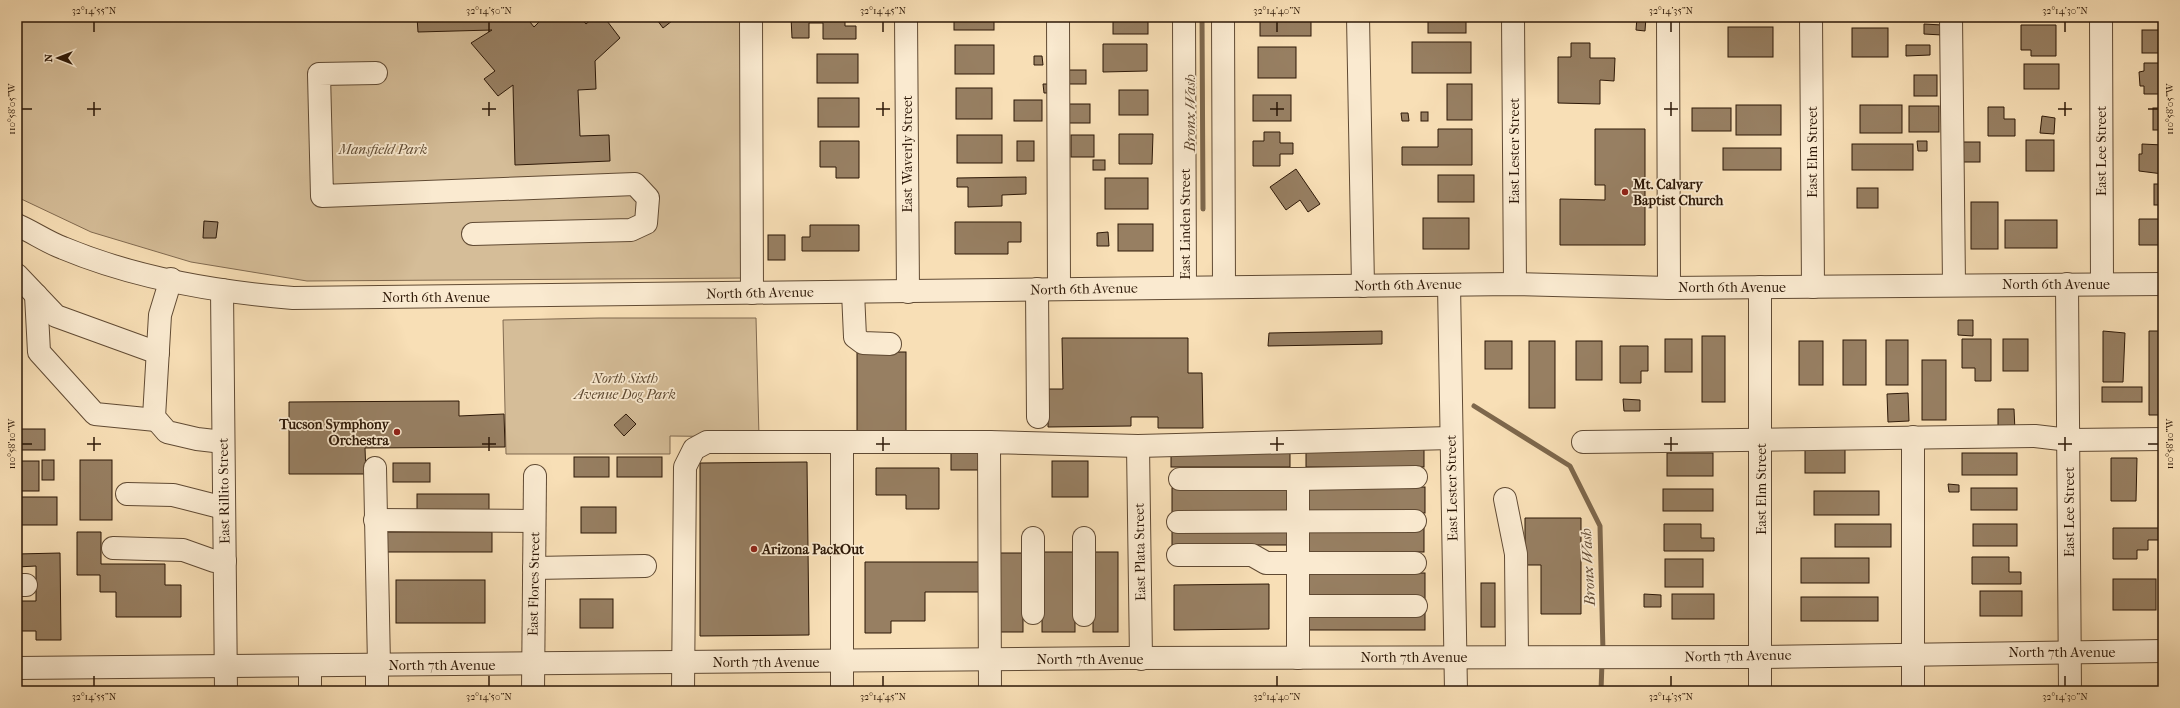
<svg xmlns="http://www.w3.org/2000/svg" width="2180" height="708" viewBox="0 0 2180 708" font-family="'IM FELL French Canon',serif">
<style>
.green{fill:#d5bd98;stroke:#816a50}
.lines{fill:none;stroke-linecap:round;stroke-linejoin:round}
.stream{stroke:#7d674c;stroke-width:5}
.building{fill:#977f62;stroke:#2d1807}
.minor-casing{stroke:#604a33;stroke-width:24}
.minor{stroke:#faead0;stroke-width:22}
.ticks{fill:none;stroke:#2d1807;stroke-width:1.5}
.poi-dot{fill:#8f2418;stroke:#faead0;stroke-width:1.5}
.labels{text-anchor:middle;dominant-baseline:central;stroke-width:3.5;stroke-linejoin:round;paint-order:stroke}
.park-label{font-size:14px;font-style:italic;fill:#5f4a32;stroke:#faead0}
.street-label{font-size:14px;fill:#2d1807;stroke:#faead0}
.poi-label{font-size:14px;font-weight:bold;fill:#2d1807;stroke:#faead0;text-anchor:start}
.water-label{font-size:15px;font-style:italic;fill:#634c35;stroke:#faead0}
.neatline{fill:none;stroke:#2d1807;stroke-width:1.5}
.ticks-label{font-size:10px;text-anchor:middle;fill:#2d1807}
</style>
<rect width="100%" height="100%" fill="#f8dfb6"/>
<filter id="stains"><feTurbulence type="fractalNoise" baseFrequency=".005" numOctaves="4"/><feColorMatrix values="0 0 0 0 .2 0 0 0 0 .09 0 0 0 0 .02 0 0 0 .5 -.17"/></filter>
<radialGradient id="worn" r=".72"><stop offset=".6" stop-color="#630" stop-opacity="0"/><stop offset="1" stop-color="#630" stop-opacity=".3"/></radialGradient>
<g class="green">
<path d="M17,17H748L749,278L307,281L191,262L91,232L17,197Z"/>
<path d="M599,318H756L759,437L670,436V454H506L503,320Z"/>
</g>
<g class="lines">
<g class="stream">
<path d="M1202,17L1203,209"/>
<path d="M1474,406L1570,466L1600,526L1603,652"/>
<path d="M1601,691L1602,662"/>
</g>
</g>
<g class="building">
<path d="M417,17H526L534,27L544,17H580L586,24L594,17H604L620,38L595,61L596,89L578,90L580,136L609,135L610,161L515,165L513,85L498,96L484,79L495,71L471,43L492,30L418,32Z"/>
<path d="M655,17H677L663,28Z"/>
<path d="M791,17H845V26H856V39H823V23H809V38H792Z"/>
<rect x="954" y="17" width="40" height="13"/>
<rect x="1113" y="17" width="35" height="17"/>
<rect x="1260" y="17" width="51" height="19"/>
<rect x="1428" y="17" width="38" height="16"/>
<path d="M1637,17H1646L1645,31L1636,30Z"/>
<rect x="1677" y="17" width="36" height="4"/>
<rect x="1982" y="17" width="13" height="3"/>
<path d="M1924,24L1942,25V35L1924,34Z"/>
<path d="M2021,25H2056V56H2031V50H2021Z"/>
<rect x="1728" y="27" width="45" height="30"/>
<rect x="1852" y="28" width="36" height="29"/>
<rect x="2142" y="30" width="21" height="23"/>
<rect x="1412" y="42" width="59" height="31"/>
<path d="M1571,43H1590V58H1615L1614,81L1600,80V104L1558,103V57H1571Z"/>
<path d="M1103,44H1147V71L1103,72Z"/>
<rect x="955" y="45" width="39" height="29"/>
<path d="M1906,45H1930V55L1906,56Z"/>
<rect x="1258" y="47" width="38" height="31"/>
<rect x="817" y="54" width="41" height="29"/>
<path d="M1034,56H1042L1043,65H1034Z"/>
<path d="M2144,63H2163V94H2144V86H2140L2139,72L2144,71Z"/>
<rect x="2024" y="64" width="35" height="25"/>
<rect x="1069" y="70" width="17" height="14"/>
<rect x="1914" y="75" width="23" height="21"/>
<path d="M1043,84H1053V93H1044Z"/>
<rect x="1447" y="84" width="25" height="36"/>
<rect x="956" y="88" width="36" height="31"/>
<rect x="1119" y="90" width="29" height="25"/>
<rect x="1253" y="95" width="38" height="26"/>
<rect x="818" y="98" width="41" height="29"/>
<rect x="1014" y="100" width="28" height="21"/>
<rect x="1069" y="104" width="21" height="19"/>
<rect x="1736" y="105" width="45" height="30"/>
<rect x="1860" y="105" width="42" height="28"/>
<rect x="1909" y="106" width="30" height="26"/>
<path d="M1988,107H2004V119H2015V136H1988Z"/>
<rect x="1692" y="108" width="39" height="23"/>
<rect x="2153" y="108" width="10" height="22"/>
<rect x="1421" y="112" width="7" height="9"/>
<path d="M1401,113H1408L1409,121H1402Z"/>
<path d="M2042,116L2055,118L2054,134L2040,133Z"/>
<path d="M1438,129H1472V165H1402V147H1438Z"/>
<path d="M1595,129H1645V245H1560V199L1605,200V185H1595Z"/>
<path d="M1264,132H1280V143H1293V154H1280V166H1253V141H1264Z"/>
<path d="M1119,134H1153L1152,164H1119Z"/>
<rect x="957" y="135" width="45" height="28"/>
<rect x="1071" y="135" width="23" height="22"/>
<rect x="2026" y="140" width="28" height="31"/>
<path d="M820,141H859V178H836V167H820Z"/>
<rect x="1017" y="141" width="17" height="20"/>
<path d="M1917,141H1927V151H1918Z"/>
<rect x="1961" y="142" width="19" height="20"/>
<rect x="1852" y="144" width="61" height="26"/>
<path d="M2142,144L2163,145V174L2139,171V154H2142Z"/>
<rect x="1723" y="148" width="58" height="22"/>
<rect x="1093" y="160" width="12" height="10"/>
<path d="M1296,169L1320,204L1308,212L1300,200L1286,210L1270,187Z"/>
<rect x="1438" y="175" width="36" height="27"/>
<path d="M1026,177V194L1002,195V206L968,207V187H957V178Z"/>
<rect x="1105" y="178" width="43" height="31"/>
<rect x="2154" y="184" width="9" height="21"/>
<rect x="1857" y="188" width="21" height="20"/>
<rect x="1971" y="202" width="27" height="47"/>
<rect x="1423" y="218" width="46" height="31"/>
<path d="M2139,219H2159V226H2163V245H2139Z"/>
<rect x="2005" y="220" width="52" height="28"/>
<path d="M204,221L218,222L216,238H203Z"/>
<path d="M955,222H1021V242H1008V254H955Z"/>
<rect x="1118" y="224" width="35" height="27"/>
<path d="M810,225H859V251H802V237H810Z"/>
<path d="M1108,232L1109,246H1097V233Z"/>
<rect x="768" y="235" width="17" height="25"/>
<path d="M1958,320H1973V336L1958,335Z"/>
<path d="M1382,331V344L1268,346L1269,333Z"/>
<path d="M2103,331L2125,333L2123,382H2103Z"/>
<path d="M2149,331H2163V407H2159V415H2149Z"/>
<rect x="1702" y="336" width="23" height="66"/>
<path d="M1062,338H1188V373H1202L1203,428H1158V417H1131V426L1048,427V389H1063Z"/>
<rect x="1665" y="339" width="27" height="33"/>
<path d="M1962,339H1991V381H1975V368H1962Z"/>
<rect x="2003" y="339" width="25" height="32"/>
<rect x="1843" y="340" width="23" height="45"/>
<rect x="1886" y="340" width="22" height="45"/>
<rect x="1485" y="341" width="27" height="28"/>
<rect x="1529" y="341" width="26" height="67"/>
<rect x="1576" y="341" width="26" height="39"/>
<rect x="1799" y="341" width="24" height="44"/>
<path d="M1620,346H1648V371H1641V383H1620Z"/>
<rect x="857" y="352" width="49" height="80"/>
<rect x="1922" y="360" width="24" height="60"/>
<rect x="2102" y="387" width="40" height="15"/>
<path d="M1908,393L1909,421L1888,422L1887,394Z"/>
<path d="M1623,399L1640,400V411H1624Z"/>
<path d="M459,401V416L504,414L505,447L365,448L366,474H289V402Z"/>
<path d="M1998,409H2014L2015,431H1998Z"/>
<path d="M626,414L636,424L624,436L614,425Z"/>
<rect x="17" y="429" width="28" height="21"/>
<rect x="1805" y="448" width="40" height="25"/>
<rect x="1306" y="449" width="118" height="18"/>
<rect x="1171" y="451" width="119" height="16"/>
<rect x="951" y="453" width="29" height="17"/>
<rect x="1667" y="453" width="46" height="23"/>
<rect x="1962" y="453" width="55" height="22"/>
<rect x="574" y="457" width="35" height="20"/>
<rect x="617" y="457" width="45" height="20"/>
<path d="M2111,458H2137L2136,501H2111Z"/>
<rect x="42" y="460" width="12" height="20"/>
<rect x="80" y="460" width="32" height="60"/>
<rect x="17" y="461" width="22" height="30"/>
<rect x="1052" y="461" width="36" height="36"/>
<path d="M807,462L809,635L700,636V463Z"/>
<rect x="393" y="463" width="37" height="19"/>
<path d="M876,468H939V509H906V495H876Z"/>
<path d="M1948,484L1959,485V492H1949Z"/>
<rect x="1306" y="487" width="119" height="26"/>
<rect x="1172" y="488" width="118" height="25"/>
<rect x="1971" y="488" width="46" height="22"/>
<rect x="1663" y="489" width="50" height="22"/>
<rect x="1814" y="491" width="65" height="24"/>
<rect x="417" y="494" width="72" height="17"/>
<rect x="17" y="497" width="40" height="28"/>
<rect x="581" y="507" width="35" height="26"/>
<path d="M1525,518H1581V614H1541V565H1525Z"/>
<path d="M1664,524H1701V538H1714V551H1664Z"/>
<rect x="1835" y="524" width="56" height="23"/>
<rect x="1973" y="524" width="44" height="22"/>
<rect x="1306" y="526" width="118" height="26"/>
<rect x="1172" y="528" width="119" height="17"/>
<path d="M2113,528H2163V540H2148V550H2137V559H2113Z"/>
<path d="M77,532H101V564H165V585H181V617H116V592H100V575H77Z"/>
<rect x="385" y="532" width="107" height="20"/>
<rect x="1042" y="552" width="33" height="80"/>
<rect x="1093" y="552" width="25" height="80"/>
<path d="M60,553L61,640H36V631H17V601H36V566L17,567V554Z"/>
<rect x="998" y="553" width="25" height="79"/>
<path d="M1972,557H2009V572H2021V584H1972Z"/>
<rect x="1801" y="558" width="68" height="25"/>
<rect x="1665" y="559" width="38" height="28"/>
<path d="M865,562H981V592H925V621H891V633H865Z"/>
<rect x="1307" y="573" width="118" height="26"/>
<rect x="2113" y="579" width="43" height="31"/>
<rect x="396" y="580" width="89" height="43"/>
<rect x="1481" y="583" width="14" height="44"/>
<path d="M1269,584V629L1174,630V585Z"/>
<rect x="1980" y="591" width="42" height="25"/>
<path d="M1644,594L1661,595V607H1644Z"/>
<rect x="1672" y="594" width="42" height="25"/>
<rect x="1801" y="597" width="77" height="24"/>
<rect x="580" y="599" width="33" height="29"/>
<rect x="1307" y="611" width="118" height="19"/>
<rect x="2144" y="688" width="19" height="3"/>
<rect x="1966" y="689" width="61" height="2"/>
</g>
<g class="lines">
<defs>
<g id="minor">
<path d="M751,17L752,293"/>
<path d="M906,17L908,292"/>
<path d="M1058,17L1059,289"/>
<path d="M1184,17L1185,287"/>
<path d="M1223,17L1224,287"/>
<path d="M1358,17L1363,286"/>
<path d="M1513,17L1515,284"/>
<path d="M1668,17L1669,288"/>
<path d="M1811,17L1813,287"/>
<path d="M1951,17L1954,285"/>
<path d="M2101,17L2102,284"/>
<path d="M376,73L319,74L322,196L635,184L648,198L646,223L631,230L473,234"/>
<path d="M17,225C33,232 47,242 63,248C135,278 216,292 293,298L1515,284L1669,288L2163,284"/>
<path d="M17,275L56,316L158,353"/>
<path d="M171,279L160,315L154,417L167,432L197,439L223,442"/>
<path d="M2067,284L2070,691"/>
<path d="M1449,285L1456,691"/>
<path d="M1760,287V691"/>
<path d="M1037,289L1038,417"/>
<path d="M222,290L226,691"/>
<path d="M853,292L855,337L863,343L890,344"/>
<path d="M36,295L39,352L95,414L156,420"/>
<path d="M1913,437V691"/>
<path d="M842,442V691"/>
<path d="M1583,442L2035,436L2069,440L2163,439"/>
<path d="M1138,446L1141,659"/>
<path d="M375,468L379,665"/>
<path d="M1180,479H1298V658"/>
<path d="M1298,479L1416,477"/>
<path d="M127,494L173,495L224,508"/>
<path d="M1505,499L1516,554L1517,657"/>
<path d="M375,520L534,521"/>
<path d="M1178,522L1415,521"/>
<path d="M1033,538V613"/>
<path d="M1084,538V615"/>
<path d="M113,548L183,550L214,561H225"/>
<path d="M1178,555H1252L1266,563H1415"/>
<path d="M534,568L645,566"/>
<path d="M17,585H26"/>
<path d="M1298,606H1416"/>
<path d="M377,665V691"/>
<path d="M310,666V691"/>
<path d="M17,668L1123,658L1761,657L2163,651"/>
<path d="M533,691L535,476"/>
<path d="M683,691L685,467L694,449L707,442H989"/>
<path d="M990,691L989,442L1138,446L1451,438"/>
</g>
</defs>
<use href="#minor" class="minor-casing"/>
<use href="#minor" class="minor"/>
</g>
<path class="ticks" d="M94,22V32M489,22V32M883,22V32M1277,22V32M1671,22V32M2065,22V32M94,102V116M489,102V116M883,102V116M1277,102V116M1671,102V116M2065,102V116M22,109H32M87,109H101M482,109H496M876,109H890M1270,109H1284M1664,109H1678M2058,109H2072M2148,109H2158M94,437V451M489,437V451M883,437V451M1277,437V451M1671,437V451M2065,437V451M22,444H32M87,444H101M482,444H496M876,444H890M1270,444H1284M1664,444H1678M2058,444H2072M2148,444H2158M94,676V686M489,676V686M883,676V686M1277,676V686M1671,676V686M2065,676V686"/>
<g class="poi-dot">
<circle cx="1625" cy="192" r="4"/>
<circle cx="397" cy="432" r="4"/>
<circle cx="754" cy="549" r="4"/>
</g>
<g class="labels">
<g class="park-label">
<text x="383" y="149">Mansfield Park</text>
<text x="625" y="378">North Sixth<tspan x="625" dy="16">Avenue Dog Park</tspan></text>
</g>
<g class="street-label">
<text transform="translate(1514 151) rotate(-90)">East Lester Street</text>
<text transform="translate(2101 151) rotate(-90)">East Lee Street</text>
<text transform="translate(1812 152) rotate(-90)">East Elm Street</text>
<text transform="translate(907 154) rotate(-90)">East Waverly Street</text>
<text transform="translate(1185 224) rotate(-90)">East Linden Street</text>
<text x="2056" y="284">North 6th Avenue</text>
<text transform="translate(1408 285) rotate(-1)">North 6th Avenue</text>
<text x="1732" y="287">North 6th Avenue</text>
<text transform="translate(1084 289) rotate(-1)">North 6th Avenue</text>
<text transform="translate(760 293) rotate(-1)">North 6th Avenue</text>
<text x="436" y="297">North 6th Avenue</text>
<text transform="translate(1452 488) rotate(-91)">East Lester Street</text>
<text transform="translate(1761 489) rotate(-90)">East Elm Street</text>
<text transform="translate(224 491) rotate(-91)">East Rillito Street</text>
<text transform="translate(2069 512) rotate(-90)">East Lee Street</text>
<text transform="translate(1140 552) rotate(-91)">East Plata Street</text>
<text transform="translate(534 584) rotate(-89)">East Flores Street</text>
<text x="2062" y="652">North 7th Avenue</text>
<text transform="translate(1738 656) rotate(-1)">North 7th Avenue</text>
<text x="1414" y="657">North 7th Avenue</text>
<text x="1090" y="659">North 7th Avenue</text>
<text x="766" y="662">North 7th Avenue</text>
<text x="442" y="665">North 7th Avenue</text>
</g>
<g class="poi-label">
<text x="1633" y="184">Mt. Calvary<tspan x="1633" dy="16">Baptist Church</tspan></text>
<text x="389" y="424" text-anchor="end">Tucson Symphony<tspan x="389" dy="16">Orchestra</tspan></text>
<text x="762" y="549">Arizona PackOut</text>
</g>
<g class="water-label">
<text transform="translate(1190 113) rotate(-90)">Bronx Wash</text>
<text transform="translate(1588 567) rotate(-93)">Bronx Wash</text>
</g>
</g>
<rect width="2180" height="708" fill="none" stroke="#f8dfb6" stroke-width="44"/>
<g transform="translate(58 58) rotate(270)" stroke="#faead0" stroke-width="3" paint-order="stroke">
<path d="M0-3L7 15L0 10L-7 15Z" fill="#2d1807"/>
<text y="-6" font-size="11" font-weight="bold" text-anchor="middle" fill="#2d1807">N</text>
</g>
<rect x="22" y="22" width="2136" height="664" class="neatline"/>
<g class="ticks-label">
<text x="94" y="14">32°14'55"N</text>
<text x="489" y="14">32°14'50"N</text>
<text x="883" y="14">32°14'45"N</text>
<text x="1277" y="14">32°14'40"N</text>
<text x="1671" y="14">32°14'35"N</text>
<text x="2065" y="14">32°14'30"N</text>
<text transform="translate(2169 109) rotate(-90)" y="4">110°58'05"W</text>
<text transform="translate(11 109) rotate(-90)" y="4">110°58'05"W</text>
<text transform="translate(2169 444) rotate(-90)" y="4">110°58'10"W</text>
<text transform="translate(11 444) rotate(-90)" y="4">110°58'10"W</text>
<text x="94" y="700">32°14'55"N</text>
<text x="489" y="700">32°14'50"N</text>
<text x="883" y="700">32°14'45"N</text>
<text x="1277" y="700">32°14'40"N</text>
<text x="1671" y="700">32°14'35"N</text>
<text x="2065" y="700">32°14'30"N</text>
</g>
<rect width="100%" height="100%" filter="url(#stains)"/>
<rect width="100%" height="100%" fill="url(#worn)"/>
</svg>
